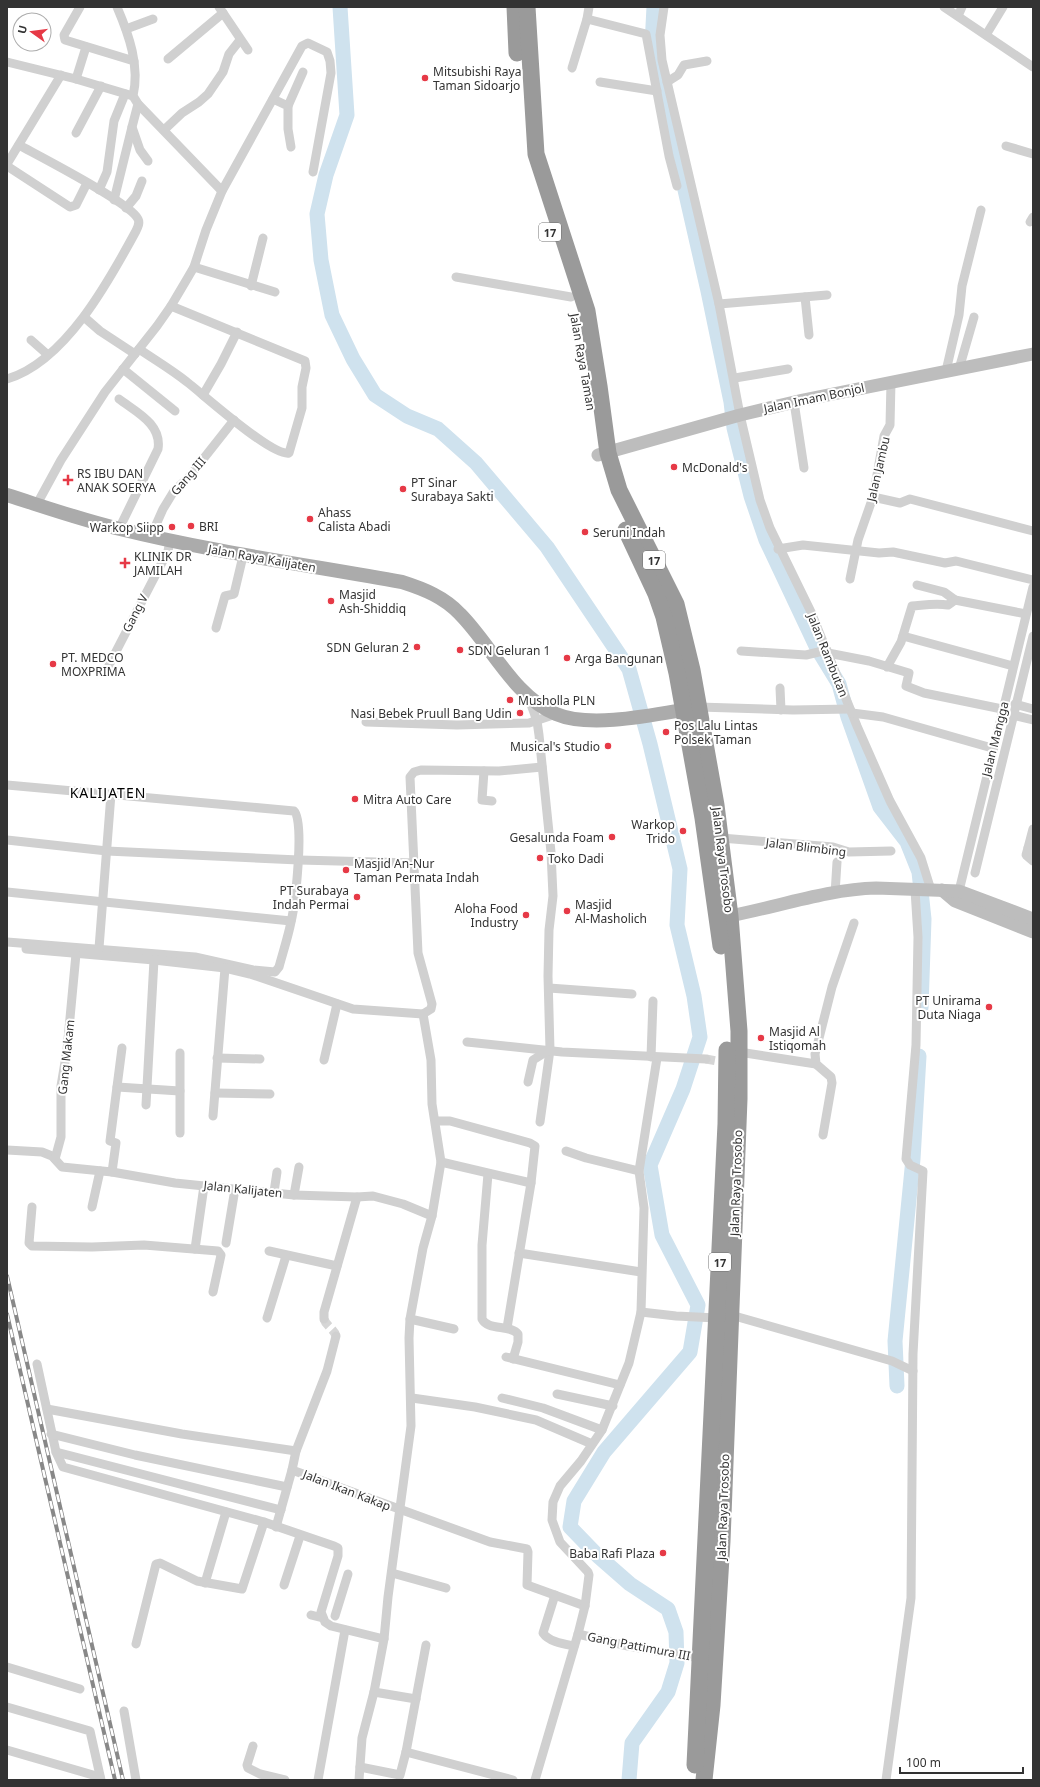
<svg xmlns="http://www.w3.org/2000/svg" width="1040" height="1787" viewBox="0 0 1040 1787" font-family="'Noto Sans',sans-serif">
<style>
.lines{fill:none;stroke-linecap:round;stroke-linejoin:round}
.river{stroke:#cfe2ee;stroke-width:15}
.street-tunnel{stroke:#d6d6d6;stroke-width:9;stroke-dasharray:9 4.5;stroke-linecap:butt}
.street{stroke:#d0d0d0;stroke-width:9}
.secondary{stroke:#bdbdbd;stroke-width:13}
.primary{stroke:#ababab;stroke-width:14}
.highway{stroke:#9a9a9a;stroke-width:17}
.rail-casing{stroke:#888;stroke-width:4}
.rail{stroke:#fff;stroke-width:2.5;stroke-dasharray:8;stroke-linecap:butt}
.poi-dot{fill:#e63946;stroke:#fff;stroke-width:1.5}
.labels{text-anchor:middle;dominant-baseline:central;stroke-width:4;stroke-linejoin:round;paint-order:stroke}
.shield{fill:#fff;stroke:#707070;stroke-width:1}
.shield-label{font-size:11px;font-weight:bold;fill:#333}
.poi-label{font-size:12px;fill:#333;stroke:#fff;text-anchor:start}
.street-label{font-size:12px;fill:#333;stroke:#fff}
.quarter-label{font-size:14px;letter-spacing:1px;fill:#000;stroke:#fff}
</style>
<rect width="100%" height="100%" fill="#fff"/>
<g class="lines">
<g class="river">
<path d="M340,7L347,115L326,175L317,214L321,260L332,315L353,359L375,395L407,416L438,429L476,463L547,547L629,669L650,744L680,869L677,925L694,996L700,1037L683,1089L650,1165L662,1235L698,1305L690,1352L604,1452L574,1501L570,1527L598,1556L630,1584L668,1609L676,1632L677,1663L668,1692L632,1743L629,1780"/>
<path d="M654,7L652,45L708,291L731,402L734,428L751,496L766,540L817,648L839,684L848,717L880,807L907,842L919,872L924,919L921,1008"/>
<path d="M897,1386L895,1341L913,1159L919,1056"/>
</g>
<g class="street-tunnel">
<path d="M706,1059L717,1061"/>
<path d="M324,1319C326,1326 334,1329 336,1336"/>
</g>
<g class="street">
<path d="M80,7L64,35L65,40L134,61"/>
<path d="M117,7C129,35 140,66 133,96L138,104L222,191"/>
<path d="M219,7L248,50"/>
<path d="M664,7L660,35L662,60L719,304L740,415L760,500L770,528L811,612L857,726L890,801L921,858L931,890"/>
<path d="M944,7L1033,67"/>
<path d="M958,16L962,7"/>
<path d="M587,19L646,34L669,156L677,186"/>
<path d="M126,29L153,19"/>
<path d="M986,35L1003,7"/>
<path d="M168,59L223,13"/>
<path d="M7,62L76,79L133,96"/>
<path d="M572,68L587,19L589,7"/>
<path d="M76,79L86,47"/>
<path d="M600,82L657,91"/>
<path d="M667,82L678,75L684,65L707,61"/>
<path d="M273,99L288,106V129L291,147"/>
<path d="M138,104L132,127L140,150L148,161"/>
<path d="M288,106L303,72"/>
<path d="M164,130L182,113L199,102L208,94L223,72L229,54L240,40"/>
<path d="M76,133L101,86"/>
<path d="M1006,146L1033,154"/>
<path d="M7,164L61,75"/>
<path d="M7,166L70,207L76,205L87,183"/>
<path d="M99,190L107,172L114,121L125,94"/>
<path d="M114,200L132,127"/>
<path d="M126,208L136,196L142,181"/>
<path d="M1030,222L1033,217"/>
<path d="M194,267L275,292"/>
<path d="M456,277L571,297"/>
<path d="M251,286L263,238"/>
<path d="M805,297L809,335"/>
<path d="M719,304L827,295"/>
<path d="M84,317L100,331L135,354"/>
<path d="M31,340L48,355"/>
<path d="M139,349C155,360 172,370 187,382C203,394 272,457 289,453L302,408V387L306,368L305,361L171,306"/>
<path d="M123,369L175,411"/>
<path d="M959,369L974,317"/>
<path d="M946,371L959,315L962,286L981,210"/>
<path d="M735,378L788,369"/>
<path d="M7,379C65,362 109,281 136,231C138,227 140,223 138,219C131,203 39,156 19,145"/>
<path d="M203,395L221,364L237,332"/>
<path d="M119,399C136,412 162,424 158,449L119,529"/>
<path d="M794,402L804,468"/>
<path d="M873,497L900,503L910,499L1033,531"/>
<path d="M37,504L61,460L105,392L157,326L171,306L187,279L194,267L206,230L222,191L302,46L308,43L327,52L330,61L331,73L313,172"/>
<path d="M151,536L163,509L174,491L189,477L234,420"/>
<path d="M778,549L803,545L879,553L893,552L945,563L956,561L1033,580"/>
<path d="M850,579L858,540L873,497L884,436L890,425L891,382"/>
<path d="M917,585L944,592L955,600"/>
<path d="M216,628L225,596L234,594L243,556"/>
<path d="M903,636L1013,666"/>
<path d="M741,651L806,655L827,650"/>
<path d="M828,653L869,661L909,673L906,686L924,693L1002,709"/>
<path d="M109,665L168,551L170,541"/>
<path d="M887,667L901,642L912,606C925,605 935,603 948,605L955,600L1026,614"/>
<path d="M780,688L781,710"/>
<path d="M528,696L537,721L539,735L551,852L553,896L549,930L548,976L550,1050L540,1122"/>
<path d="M1015,704L1033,709"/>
<path d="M699,707L793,710L850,709"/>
<path d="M852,713L883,717L992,748"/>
<path d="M1013,715L1033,720"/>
<path d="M366,722L457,725L529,723L556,714"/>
<path d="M484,771L482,800L492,801"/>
<path d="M7,785L294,811C305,821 295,905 291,922C288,937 283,952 279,967L275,972L253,970L195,957L7,942"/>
<path d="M721,838L833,847L849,852L891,851"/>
<path d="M7,840L107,851L299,860L415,863"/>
<path d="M1028,848L1033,829"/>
<path d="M1033,850L1028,848L1026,855L1033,861"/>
<path d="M975,873L1033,636"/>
<path d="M959,891L1033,587"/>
<path d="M7,892L291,921"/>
<path d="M835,894L837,862"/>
<path d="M99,948L111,794"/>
<path d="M26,949L154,960L225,968"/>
<path d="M549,988L632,994"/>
<path d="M467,1042L562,1052L706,1059"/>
<path d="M739,1052L816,1064"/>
<path d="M180,1053V1133"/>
<path d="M651,1057L653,1001"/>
<path d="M217,1058L260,1059"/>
<path d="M324,1060L337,1004"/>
<path d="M528,1082L533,1060L549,1050"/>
<path d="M117,1087L180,1091"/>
<path d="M215,1093L270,1094"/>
<path d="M146,1105L154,960"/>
<path d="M213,1116L225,968L250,974L353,1009L423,1014"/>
<path d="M436,1121H450L530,1143L535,1146L531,1183L507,1328"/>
<path d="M823,1135L832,1083L831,1077L816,1064L815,1054L832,987L854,923"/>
<path d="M7,1150L42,1152L52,1156L62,1167L112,1172L175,1183L294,1195L357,1197L373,1196L403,1204L432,1216"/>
<path d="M566,1151L586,1158L639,1171"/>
<path d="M55,1159L61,1137V1086L67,1050L76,954"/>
<path d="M441,1162L531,1183"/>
<path d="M112,1172L116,1143L110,1141L122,1048"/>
<path d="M488,1174L482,1245V1319C488,1331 510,1324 518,1334V1342L513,1359"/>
<path d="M274,1192L277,1172"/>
<path d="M294,1195L299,1167"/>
<path d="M32,1207L29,1243L32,1246L92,1247L144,1245L218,1251L221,1255L213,1292"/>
<path d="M92,1207L100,1171"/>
<path d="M226,1243L235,1189"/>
<path d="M195,1249L204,1186"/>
<path d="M269,1251L337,1266"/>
<path d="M519,1253L641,1272"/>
<path d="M641,1312L676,1316L717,1318"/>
<path d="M731,1315L892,1361L913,1371"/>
<path d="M267,1318L286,1256"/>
<path d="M324,1319V1312L357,1197"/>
<path d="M410,1319L454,1329"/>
<path d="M506,1357L620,1385"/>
<path d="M37,1364L56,1452L63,1467L264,1522L334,1546L338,1548V1556L321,1612L325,1622L331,1626L384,1639"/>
<path d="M557,1394L613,1406"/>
<path d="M412,1398L475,1407L536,1420L592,1444"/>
<path d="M502,1398L543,1408L602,1430"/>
<path d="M47,1409L182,1434L296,1451"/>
<path d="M51,1434L135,1455L287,1487"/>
<path d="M56,1452L281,1510"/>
<path d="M292,1470L490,1542L527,1549L528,1552L527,1585L585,1606"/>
<path d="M276,1527L292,1470L296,1451L327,1371L336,1336"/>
<path d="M392,1573L446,1588"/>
<path d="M205,1583L226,1512"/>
<path d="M284,1585L300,1536"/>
<path d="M555,1595L543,1633C549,1642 564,1644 574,1646"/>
<path d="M311,1615L323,1618"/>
<path d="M335,1616L348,1574"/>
<path d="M578,1634L628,1646L700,1658"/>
<path d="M136,1644L156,1564L160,1563L197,1581L242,1589L264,1522"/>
<path d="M7,1667L80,1689"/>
<path d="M374,1692L416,1699"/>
<path d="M7,1707L90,1731L101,1780"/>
<path d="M124,1711L136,1780"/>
<path d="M253,1746L247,1765L248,1768L260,1774L285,1780"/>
<path d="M7,1750L100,1777"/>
<path d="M406,1752L513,1780"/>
<path d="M360,1767L400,1775L406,1752L426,1645"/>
<path d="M318,1780L345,1630"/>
<path d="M359,1780L362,1738L374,1692L384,1639L388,1597L411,1426L409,1338L410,1319L423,1248L432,1216L441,1162L432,1104L431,1060L423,1014L431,1009L432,1004L418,953L410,777L414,772L421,770L499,771L542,767"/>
<path d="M535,1780L578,1634L585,1606L589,1575L588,1572L560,1542L552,1520L553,1502L560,1486L581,1461L602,1430L629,1363L641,1312L644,1208L639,1171L657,1058"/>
<path d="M886,1780L911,1598L913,1354L923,1171L910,1165L906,1159L916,1045L918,937L915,890"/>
</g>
<g class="secondary">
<path d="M598,455L740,415L803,400L1033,354"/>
<path d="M942,890L955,901L1033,932"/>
<path d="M730,916C777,907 829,889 876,888L959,891L1033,919"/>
</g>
<path class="primary" d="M7,495C45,507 82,520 120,529C213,552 308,565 402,582C424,589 444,597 460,614C491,645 514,697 556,714C591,729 657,714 694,708"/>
<g class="highway">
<path d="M515,7L517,53"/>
<path d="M527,7L536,154L587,311L599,386L608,453L619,490L676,604L692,670L716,805L730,916L739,1031V1099L722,1541L712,1705L704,1780"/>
<path d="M626,530L656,594L664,617L677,673L703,818L721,946"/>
<path d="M695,1765L726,1124L727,1050"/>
</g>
<defs>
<g id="rail">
<path d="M7,1276L123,1780"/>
<path d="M7,1314L115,1780"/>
</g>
</defs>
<use href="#rail" class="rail-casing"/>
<use href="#rail" class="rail"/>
</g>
<g class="poi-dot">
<circle cx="425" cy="78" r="4"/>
<circle cx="674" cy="467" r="4"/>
<path d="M66 474h4v4h4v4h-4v4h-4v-4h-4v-4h4z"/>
<circle cx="403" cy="489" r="4"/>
<circle cx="310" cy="519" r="4"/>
<circle cx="191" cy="526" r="4"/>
<circle cx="172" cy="527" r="4"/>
<circle cx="585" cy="532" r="4"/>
<path d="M123 557h4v4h4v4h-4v4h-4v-4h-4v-4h4z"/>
<circle cx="331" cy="601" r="4"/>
<circle cx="417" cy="647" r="4"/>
<circle cx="460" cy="650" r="4"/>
<circle cx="567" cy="658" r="4"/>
<circle cx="53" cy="664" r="4"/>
<circle cx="510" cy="700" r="4"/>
<circle cx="520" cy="713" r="4"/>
<circle cx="666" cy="732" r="4"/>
<circle cx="608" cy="746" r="4"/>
<circle cx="355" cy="799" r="4"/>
<circle cx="683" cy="831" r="4"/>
<circle cx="612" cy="837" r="4"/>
<circle cx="540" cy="858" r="4"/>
<circle cx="346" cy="870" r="4"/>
<circle cx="357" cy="897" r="4"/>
<circle cx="567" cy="911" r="4"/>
<circle cx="526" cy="915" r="4"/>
<circle cx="989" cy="1007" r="4"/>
<circle cx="761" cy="1038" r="4"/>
<circle cx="663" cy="1553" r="4"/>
</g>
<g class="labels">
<g class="shield">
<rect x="539" y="223" width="22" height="18" rx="3"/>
<rect x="643" y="551" width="22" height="18" rx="3"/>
<rect x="709" y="1253" width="22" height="18" rx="3"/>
</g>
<g class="shield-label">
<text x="550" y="232">17</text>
<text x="654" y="560">17</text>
<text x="720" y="1262">17</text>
</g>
<g class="poi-label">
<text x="433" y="71">Mitsubishi Raya<tspan x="433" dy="14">Taman Sidoarjo</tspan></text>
<text x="682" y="467">McDonald's</text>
<text x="77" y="473">RS IBU DAN<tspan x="77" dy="14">ANAK SOERYA</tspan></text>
<text x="411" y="482">PT Sinar<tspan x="411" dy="14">Surabaya Sakti</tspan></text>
<text x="318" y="512">Ahass<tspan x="318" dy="14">Calista Abadi</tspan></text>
<text x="199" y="526">BRI</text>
<text x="164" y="527" text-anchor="end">Warkop Siipp</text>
<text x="593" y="532">Seruni Indah</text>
<text x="134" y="556">KLINIK DR<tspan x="134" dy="14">JAMILAH</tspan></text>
<text x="339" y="594">Masjid<tspan x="339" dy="14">Ash-Shiddiq</tspan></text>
<text x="409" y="647" text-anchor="end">SDN Geluran 2</text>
<text x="468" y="650">SDN Geluran 1</text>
<text x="61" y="657">PT. MEDCO<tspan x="61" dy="14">MOXPRIMA</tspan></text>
<text x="575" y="658">Arga Bangunan</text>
<text x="518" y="700">Musholla PLN</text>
<text x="512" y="713" text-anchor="end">Nasi Bebek Pruull Bang Udin</text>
<text x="674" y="725">Pos Lalu Lintas<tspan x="674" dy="14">Polsek Taman</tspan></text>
<text x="600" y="746" text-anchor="end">Musical's Studio</text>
<text x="363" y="799">Mitra Auto Care</text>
<text x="675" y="824" text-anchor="end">Warkop<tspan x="675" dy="14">Trido</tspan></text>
<text x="604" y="837" text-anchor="end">Gesalunda Foam</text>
<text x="548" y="858">Toko Dadi</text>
<text x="354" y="863">Masjid An-Nur<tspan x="354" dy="14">Taman Permata Indah</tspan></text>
<text x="349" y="890" text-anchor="end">PT Surabaya<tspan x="349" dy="14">Indah Permai</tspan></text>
<text x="575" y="904">Masjid<tspan x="575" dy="14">Al-Masholich</tspan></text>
<text x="518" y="908" text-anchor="end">Aloha Food<tspan x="518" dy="14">Industry</tspan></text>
<text x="981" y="1000" text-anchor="end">PT Unirama<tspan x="981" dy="14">Duta Niaga</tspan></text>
<text x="769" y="1031">Masjid Al<tspan x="769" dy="14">Istiqomah</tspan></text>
<text x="655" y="1553" text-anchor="end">Baba Rafi Plaza</text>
</g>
<g class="street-label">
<text transform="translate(583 362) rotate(80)">Jalan Raya Taman</text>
<text transform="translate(814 398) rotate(-12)">Jalan Imam Bonjol</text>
<text transform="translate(878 469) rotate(-77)">Jalan Jambu</text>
<text transform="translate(188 476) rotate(-49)">Gang III</text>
<text transform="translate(262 558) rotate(10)">Jalan Raya Kalijaten</text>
<text transform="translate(135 613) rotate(-63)">Gang V</text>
<text transform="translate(828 655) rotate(68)">Jalan Rambutan</text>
<text transform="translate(995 739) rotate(-76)">Jalan Mangga</text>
<text transform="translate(806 847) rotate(7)">Jalan Blimbing</text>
<text transform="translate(723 860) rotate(83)">Jalan Raya Trosobo</text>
<text transform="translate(66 1057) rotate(-84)">Gang Makam</text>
<text transform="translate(736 1183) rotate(-88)">Jalan Raya Trosobo</text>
<text transform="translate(243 1189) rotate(6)">Jalan Kalijaten</text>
<text transform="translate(347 1490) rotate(21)">Jalan Ikan Kakap</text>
<text transform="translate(723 1507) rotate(-88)">Jalan Raya Trosobo</text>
<text transform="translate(639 1646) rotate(11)">Gang Pattimura III</text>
</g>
<g class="quarter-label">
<text x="108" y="792">KALIJATEN</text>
</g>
</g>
<rect width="1040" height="1787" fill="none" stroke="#333333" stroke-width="16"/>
<g transform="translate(32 32) rotate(284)"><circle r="19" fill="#ffffff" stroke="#adadad"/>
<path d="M0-3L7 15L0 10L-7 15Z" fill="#e63946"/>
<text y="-6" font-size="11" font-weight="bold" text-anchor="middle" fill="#333333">U</text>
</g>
<path d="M900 1767v6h123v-6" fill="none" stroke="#333333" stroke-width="2"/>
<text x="906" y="1767" font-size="12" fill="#333333" stroke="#ffffff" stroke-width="3" paint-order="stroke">100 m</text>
</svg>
